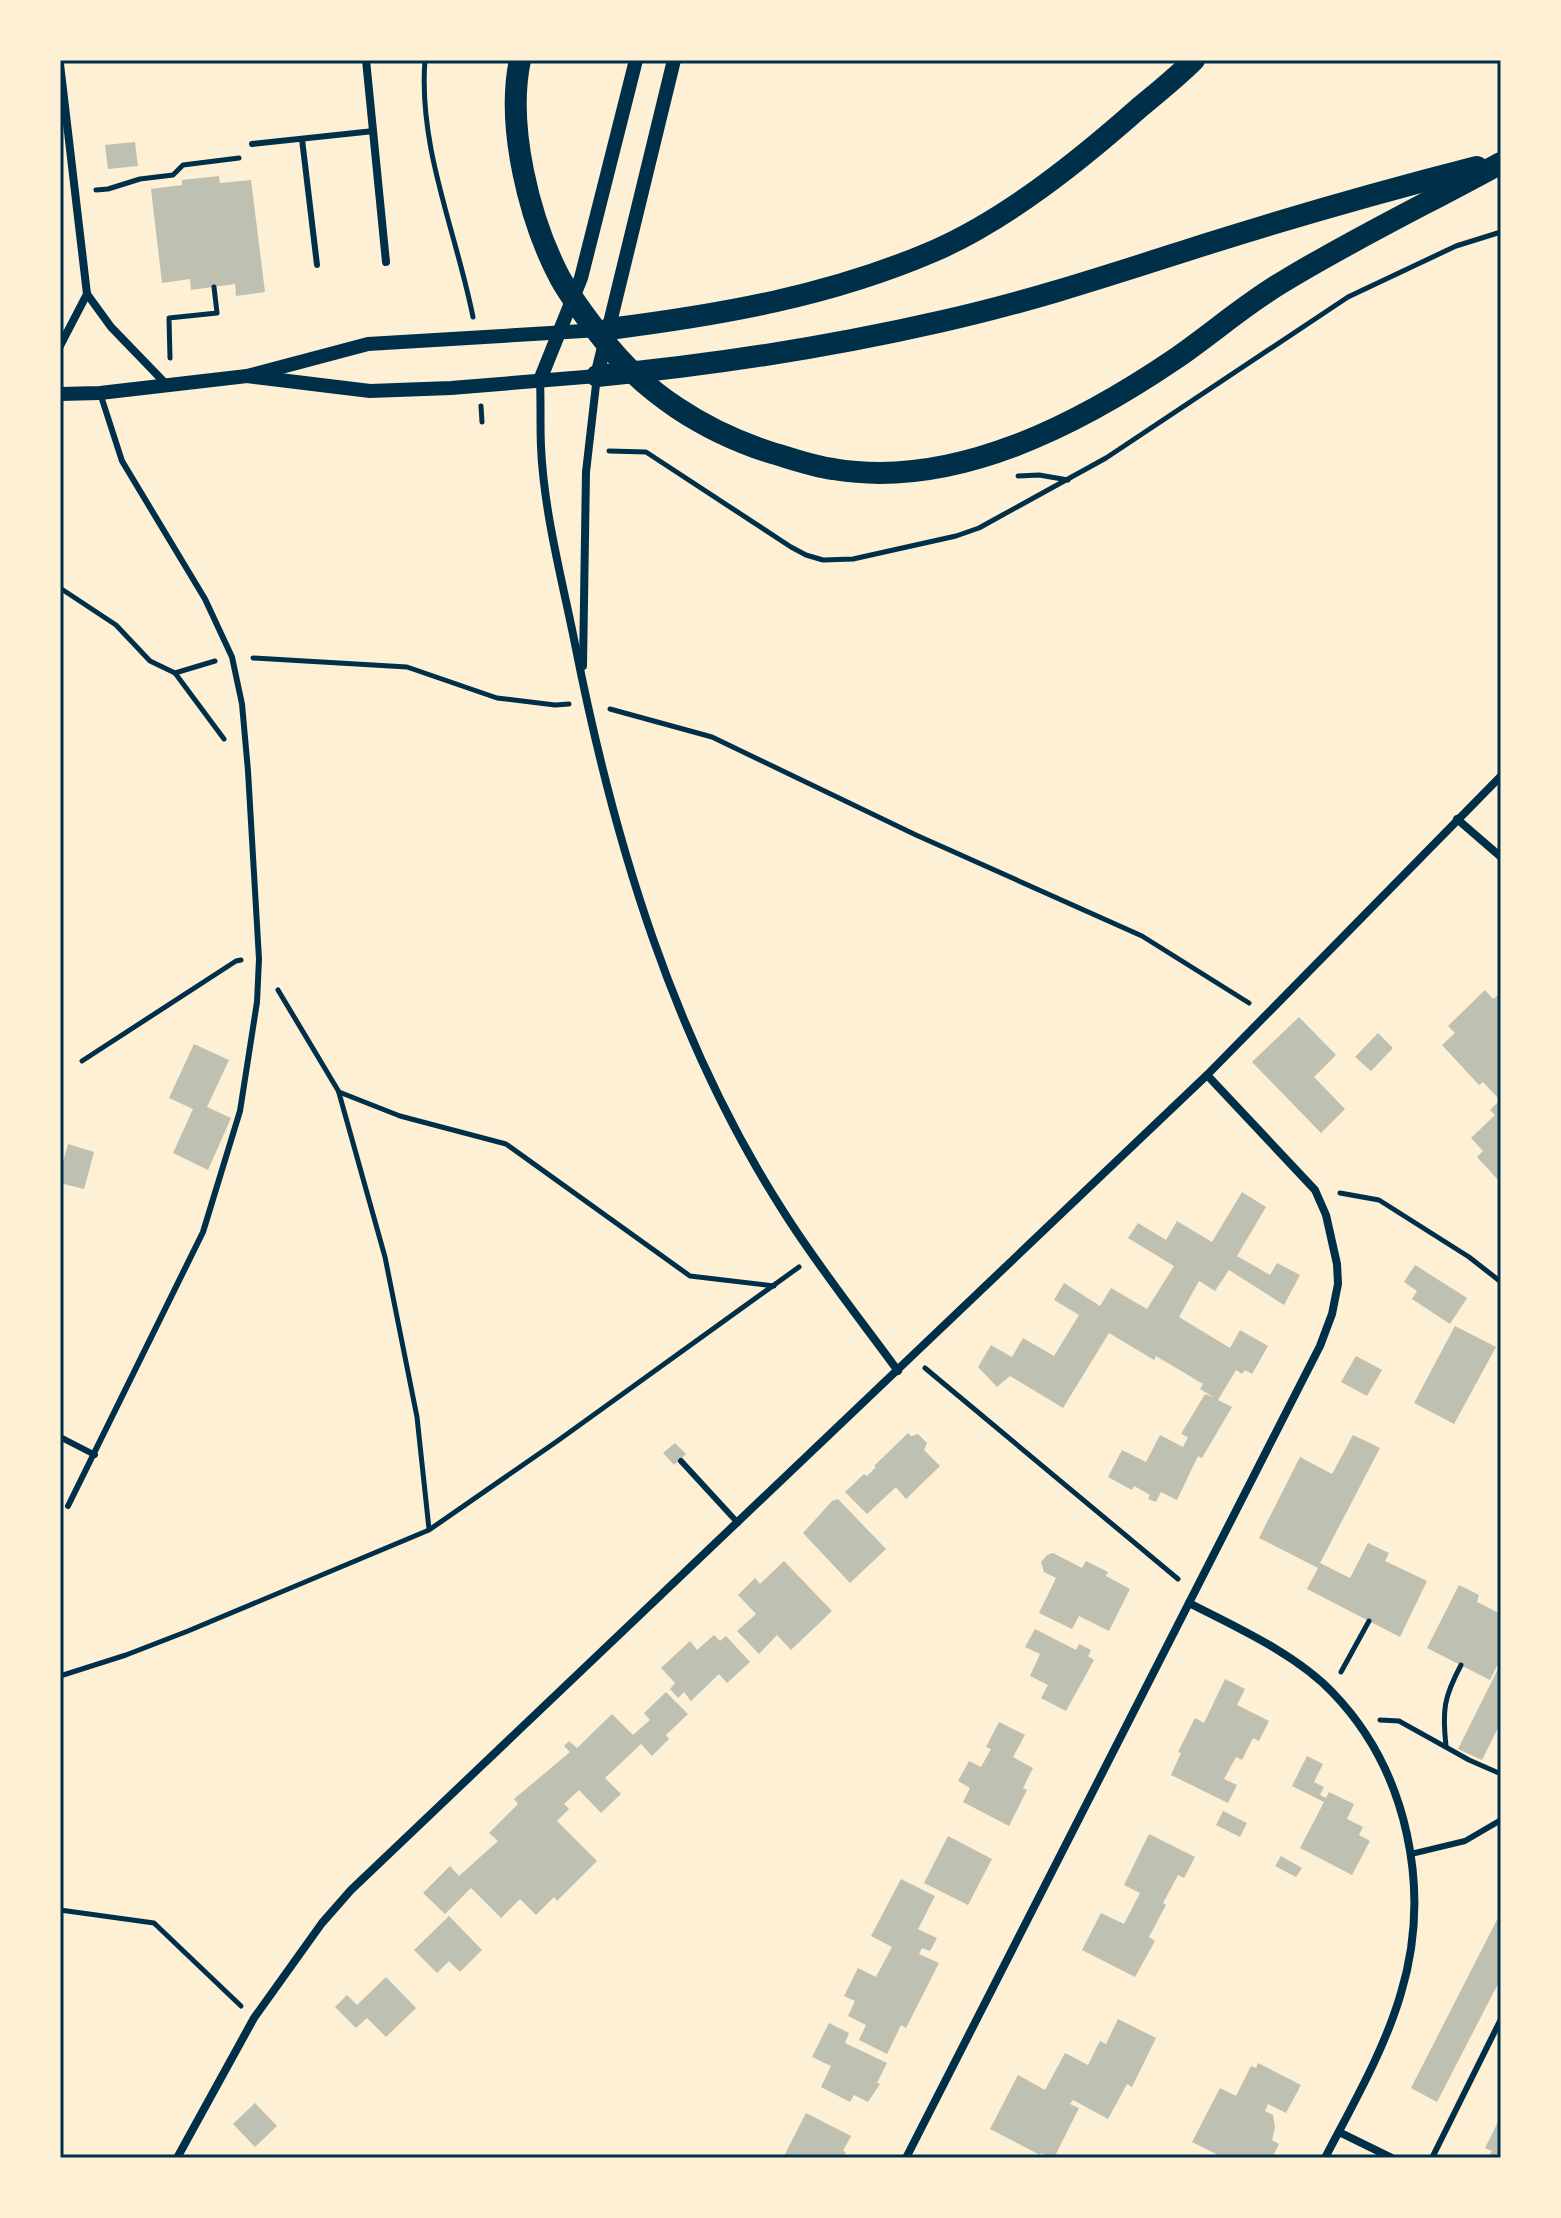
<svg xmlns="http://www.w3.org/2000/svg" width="1561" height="2218" viewBox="0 0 1561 2218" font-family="Rubik,sans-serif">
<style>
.building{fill:#bec0b2}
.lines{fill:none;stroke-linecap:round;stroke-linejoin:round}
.path{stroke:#003049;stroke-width:5}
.service{stroke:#003049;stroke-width:6}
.minor{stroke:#003049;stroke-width:8}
.tertiary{stroke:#003049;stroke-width:14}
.trunk{stroke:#003049;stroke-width:22}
.neatline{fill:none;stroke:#003049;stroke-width:3}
</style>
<rect width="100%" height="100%" fill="#fdf0d5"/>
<g class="building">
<path d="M135,142L138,166L108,169L105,145Z"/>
<path d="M219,176L220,183L251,180L265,292L236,296L235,284L191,290L190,279L162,283L151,189L182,185V180Z"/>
<path d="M1485,990L1493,999L1497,996L1501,1000V1183L1477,1157L1483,1151L1471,1138L1495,1115L1490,1110L1500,1100L1483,1082L1479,1085L1442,1045L1455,1033L1448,1026Z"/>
<path d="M1299,1017L1336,1055L1314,1077L1345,1109L1321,1133L1252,1062Z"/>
<path d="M1378,1033L1393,1048L1371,1071L1355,1057Z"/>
<path d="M194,1044L229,1060L207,1107L231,1118L208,1170L173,1153L193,1109L169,1098Z"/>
<path d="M68,1144L94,1152L84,1189L60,1183V1172Z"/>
<path d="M1242,1192L1266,1207L1237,1256L1270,1275L1277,1263L1300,1275L1284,1305L1229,1270L1215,1291L1199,1281L1179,1317L1230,1348L1240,1330L1268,1346L1252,1374L1245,1370L1242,1374L1236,1370L1218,1400L1232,1407L1202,1458L1198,1456L1177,1500L1161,1492L1156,1502L1148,1499L1150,1495L1134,1486L1132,1490L1108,1477L1122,1450L1146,1462L1160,1435L1183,1447L1188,1437L1181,1434L1205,1394L1215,1398L1200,1389L1203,1384L1156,1356L1154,1360L1109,1333L1063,1408L1010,1376L997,1387L978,1367L991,1345L1012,1357L1023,1338L1054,1356L1079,1315L1054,1300L1064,1283L1100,1306L1111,1288L1147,1309L1174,1266L1128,1238L1138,1223L1166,1240L1177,1221L1212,1242Z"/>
<path d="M1415,1265L1467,1298L1450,1324L1412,1299L1417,1291L1404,1282Z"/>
<path d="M1455,1326L1496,1347L1454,1424L1414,1403Z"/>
<path d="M1356,1356L1382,1370L1367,1396L1341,1382Z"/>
<path d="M908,1433L911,1436L918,1434L927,1443L924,1450L940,1466L906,1499L896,1487L867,1514L845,1492L864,1474L867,1476L876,1467L874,1466Z"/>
<path d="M1353,1435L1380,1448L1320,1563L1350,1578L1368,1543L1389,1553L1385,1561L1427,1581L1400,1637L1307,1589L1318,1568L1259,1538L1300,1457L1332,1474Z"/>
<path d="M675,1443L686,1454L674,1465L663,1453Z"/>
<path d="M838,1499L886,1549L850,1583L803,1533L832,1501Z"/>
<path d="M1053,1553L1082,1568L1086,1561L1108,1572L1106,1576L1130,1589L1109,1631L1079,1616L1072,1629L1039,1613L1056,1578L1044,1572L1041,1562L1047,1555Z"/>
<path d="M784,1561L832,1611L791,1650L777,1635L759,1654L737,1631L756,1614L738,1595L755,1578L760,1584Z"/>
<path d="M1459,1585L1479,1595L1477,1602L1501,1614V1658L1490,1680L1427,1648Z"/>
<path d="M1035,1629L1076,1650L1079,1644L1091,1650L1088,1656L1094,1660L1066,1711L1041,1698L1048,1685L1030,1676L1040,1654L1025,1647Z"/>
<path d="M714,1635L720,1641L726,1636L750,1662L727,1683L719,1674L691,1701L684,1692L678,1698L670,1689L675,1683L661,1668L690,1641L697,1650Z"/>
<path d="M1501,1663V1722L1482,1760L1458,1749Z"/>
<path d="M1225,1679L1245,1689L1237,1705L1269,1721L1259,1741L1253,1738L1242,1760L1236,1757L1224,1779L1237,1785L1228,1803L1171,1775L1181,1753L1178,1752L1195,1718L1204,1723Z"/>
<path d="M666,1692L688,1714L666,1735L669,1739L652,1756L641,1744L605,1778L621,1794L601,1813L579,1790L564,1804L569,1809L557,1821L597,1861L557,1901L554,1897L536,1915L520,1899L501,1918L471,1888L445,1914L423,1893L450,1866L459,1876L498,1841L489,1833L518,1804L514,1799L570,1752L564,1746L569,1741L577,1748L612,1714L633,1735L650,1720L644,1713Z"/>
<path d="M999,1722L1025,1735L1013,1757L1033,1768L1023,1788L1027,1790L1009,1826L963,1802L970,1788L958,1781L969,1761L981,1767L991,1749L986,1747Z"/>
<path d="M1307,1756L1323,1764L1314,1782L1324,1787L1320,1795L1326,1798L1329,1792L1354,1804L1347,1819L1363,1827L1359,1835L1370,1841L1352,1875L1300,1848L1324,1802L1292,1786Z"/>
<path d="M1223,1811L1247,1823L1240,1837L1216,1825Z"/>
<path d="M1149,1834L1195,1857L1184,1878L1178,1875L1163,1903L1166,1905L1149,1937L1155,1941L1135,1977L1082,1950L1101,1913L1124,1924L1140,1893L1124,1885Z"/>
<path d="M948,1836L992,1859L968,1905L924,1883Z"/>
<path d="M1281,1856L1302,1868L1296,1877L1275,1866Z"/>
<path d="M901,1879L935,1896L918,1929L937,1938L930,1951L922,1948L919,1954L939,1963L906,2028L901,2025L887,2054L859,2040L866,2025L848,2016L855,2001L844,1996L858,1968L876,1977L892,1947L871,1936Z"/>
<path d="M1501,1912V1978L1437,2102L1411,2088Z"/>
<path d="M449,1916L482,1950L460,1972L449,1961L437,1973L414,1950Z"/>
<path d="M386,1977L416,2008L386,2037L367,2018L356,2028L335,2007L347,1995L357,2005Z"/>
<path d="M1118,2019L1156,2038L1132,2087L1127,2084L1108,2119L1073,2100L1070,2104L1079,2108L1054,2158L1041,2153L1040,2155L990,2129L1018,2075L1045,2090L1065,2053L1088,2065L1100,2041L1106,2044Z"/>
<path d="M829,2023L849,2033L845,2043L887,2063L877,2083L880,2084L868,2102L854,2095L850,2102L821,2087L831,2066L812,2057Z"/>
<path d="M1258,2063L1301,2085L1286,2113L1268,2104L1265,2111L1273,2115L1275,2127L1272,2140L1279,2144L1272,2158H1219L1220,2156L1192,2142L1220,2088L1236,2096L1251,2066L1256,2068Z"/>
<path d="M255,2103L277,2126L255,2147L233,2124Z"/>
<path d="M806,2113L851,2136L843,2151L846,2152L843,2158H783Z"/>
<path d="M1499,2120L1501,2121V2158H1488L1492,2151L1485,2148Z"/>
</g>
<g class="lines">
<g class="path">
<path d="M425,60C418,148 456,231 473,317"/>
<path d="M96,190L108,189L140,179L173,175L183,165L239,158"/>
<path d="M170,358L169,318L217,313L214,287"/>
<path d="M481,406L482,422"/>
<path d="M609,451L646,452L791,547L806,555L823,560L853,559L956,536L979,528L1106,458L1348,297L1456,246L1501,232"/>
<path d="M1018,476L1039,475L1068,480"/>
<path d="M60,588L116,625L150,661L175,673L224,739"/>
<path d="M253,658L407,667L497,698L555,705L569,704"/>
<path d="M175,673L215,661"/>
<path d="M610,709L712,737L916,835L1142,936L1249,1003"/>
<path d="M278,990L339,1092L400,1116L506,1144L690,1276L774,1286"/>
<path d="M82,1061L236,961L241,960"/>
<path d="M339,1093L385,1257L417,1417L429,1529"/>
<path d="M1340,1193L1379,1200L1469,1257L1501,1282"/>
<path d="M925,1368L1178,1579"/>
<path d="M1341,1672L1369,1621"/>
<path d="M60,1676L126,1655L188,1631L429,1530L556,1442L799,1267"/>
<path d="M1380,1720L1399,1721L1469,1760L1501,1774"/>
<path d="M1446,1746C1442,1710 1444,1697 1461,1665"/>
<path d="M60,1910L154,1923L241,2006"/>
</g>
<g class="service">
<path d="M302,139L317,265"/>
<path d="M252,144L374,131"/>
<path d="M60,1437L95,1455"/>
<path d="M681,1461L738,1523"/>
<path d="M68,1506L203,1232L240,1111L257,1002L259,959L248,771L242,704L232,657L205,599L122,461L100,393"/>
<path d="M1411,1854L1465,1841L1501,1820"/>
<path d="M1432,2158L1501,2019"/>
</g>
<g class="minor">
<path d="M366,60L386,262"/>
<path d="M60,64L87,294L111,327L168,386"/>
<path d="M60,346L87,294"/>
<path d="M540,380C541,402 540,425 541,447C544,513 562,579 575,644C614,842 674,1042 785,1214C820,1269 860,1319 898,1371"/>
<path d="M583,666L586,472L597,376"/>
<path d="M1457,819L1501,857"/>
<path d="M1189,1603C1236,1627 1296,1654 1333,1693C1408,1771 1432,1890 1401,1993C1384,2051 1353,2104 1325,2158"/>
<path d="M1339,2132L1392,2158"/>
<path d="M177,2158L254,2018L322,1923L351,1890L1207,1075L1501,776"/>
<path d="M906,2158L1320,1346L1332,1314L1338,1284L1337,1264L1326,1215L1315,1190L1207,1075"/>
</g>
<g class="tertiary">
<path d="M247,376L370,391L451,388L597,376L674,60"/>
<path d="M540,380L581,278L636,60"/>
<path d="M60,394L100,393L247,376L368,344L600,330"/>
</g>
<g class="trunk">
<path d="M520,60C506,126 529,219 560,278C572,299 587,319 602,338C644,393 704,431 769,452C790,458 811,466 833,469C955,490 1081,423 1178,357C1214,332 1248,302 1286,280C1355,238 1430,202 1501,163"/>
<path d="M609,329C720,315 830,296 934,251C1007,219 1079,161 1139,108C1157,93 1177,77 1194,60"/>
<path d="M597,376C714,365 829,347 943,321C1033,301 1122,271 1210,243C1299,215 1387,190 1477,167"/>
</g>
</g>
<rect width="1561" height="2218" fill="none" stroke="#fdf0d5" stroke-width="124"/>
<rect x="62" y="62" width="1437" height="2094" class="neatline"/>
</svg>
